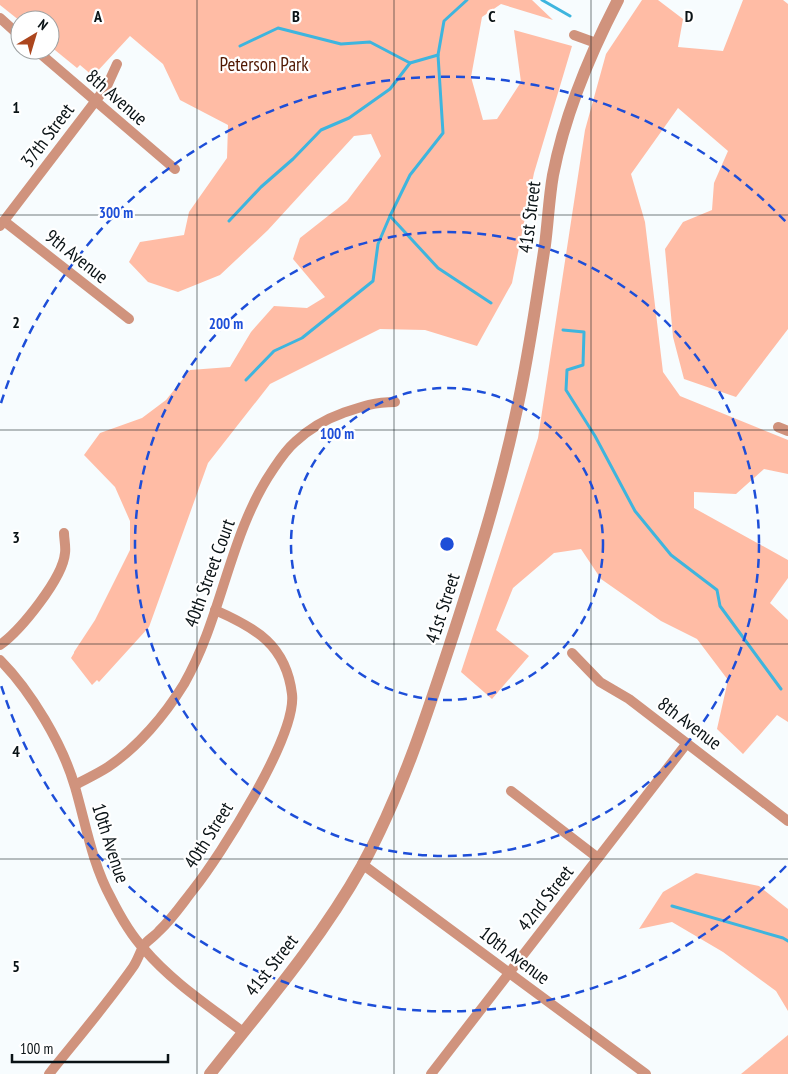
<svg xmlns="http://www.w3.org/2000/svg" width="788" height="1074" viewBox="0 0 788 1074" font-family="'PT Sans Narrow',sans-serif">
<style>
.green{fill:#ffbca5}
.lines{fill:none;stroke-linecap:round;stroke-linejoin:round}
.stream{stroke:#3eb5de;stroke-width:3}
.minor{stroke:#d0937d;stroke-width:10}
.tertiary{stroke:#d0937d;stroke-width:12}
.grid{fill:none;stroke:#0a1316;stroke-width:1;stroke-opacity:0.55}
.ring{fill:none;stroke:#1d4ed8;stroke-width:2.5;stroke-dasharray:9 6}
.labels{text-anchor:middle;dominant-baseline:central;stroke-width:4.5;stroke-linejoin:round;paint-order:stroke}
.park-label{font-size:19px;fill:#511903;stroke:#fff}
.street-label{font-size:19px;fill:#0a1316;stroke:#fff}
.grid-label{font-size:16px;text-anchor:middle;font-weight:bold;fill:#0a1316;stroke:#fff;stroke-width:4.5;stroke-linejoin:round;paint-order:stroke}
.centre{fill:#1d4ed8;stroke:#fff;stroke-width:2.5}
.ring-label{font-size:15px;text-anchor:middle;font-weight:bold;fill:#1d4ed8;stroke:#fff;stroke-width:4.5;stroke-linejoin:round;paint-order:stroke}
</style>
<rect width="100%" height="100%" fill="#f7fcfe"/>
<g class="green">
<path d="M0,0H532L553,20L501,4L482,17L471,77L483,120L497,119L521,82L514,30L572,46L534,173L512,283L477,346L425,330L380,329L270,384L208,463L149,627L99,682L97,680L92,685L71,658L74,653V652L95,620L130,550V521L115,487L84,455L100,433L142,418L166,400L190,370L230,367L251,332L274,306L307,308L325,297L293,259L300,238L347,201L381,156L371,134L354,136L268,230L220,275L178,292L148,282L129,262L140,242L184,235L189,212L227,158L228,125L180,100L163,64L130,36L93,76L80,65L77,68L50,46V20L20,21L0,5Z"/>
<path d="M642,0H658L683,19L678,47L723,51L743,0H783L788,4V329L736,397L684,379L673,337L665,249L683,222L712,210L714,183L728,151L678,108L631,174L645,222L663,372L680,396L788,440V474L764,469L736,494L694,492V508L788,560V578L770,603L788,620V722L777,715L743,754L717,729L728,680L697,639L661,621L601,579L581,549L554,553L513,588L496,630L529,656L492,699L461,672L538,438L585,130L606,54Z"/>
<path d="M696,873L759,886L788,909V1011L776,991L723,952L672,922L639,929L663,892Z"/>
<path d="M788,1035V1074H741Z"/>
</g>
<g class="lines">
<g class="stream">
<path d="M542,0L570,16"/>
<path d="M240,46L278,28L341,44L370,42L410,63L438,55"/>
<path d="M390,216L438,268L491,303"/>
<path d="M229,221L261,187L293,159L321,130L349,118L390,89L410,63"/>
<path d="M563,330L584,332L583,365L567,370L566,390L595,436L635,511L671,555L717,590L720,606L781,689"/>
<path d="M246,380L274,351L302,338L373,281L378,244L390,216L410,175L443,133L438,55L444,21L467,0"/>
<path d="M672,906L783,938L788,941"/>
</g>
<g class="minor">
<path d="M0,18L20,36"/>
<path d="M574,35L596,43"/>
<path d="M36,50L175,169"/>
<path d="M4,221L129,319"/>
<path d="M0,226L107,86L117,64"/>
<path d="M778,427L788,431"/>
<path d="M0,645C21,630 63,578 65,553C66,547 64,539 64,533"/>
<path d="M572,653L600,682L629,699L788,821"/>
<path d="M0,660C31,691 63,745 75,787C86,825 92,863 111,898C120,916 131,935 144,949C172,982 209,1006 243,1032"/>
<path d="M75,785C86,779 97,774 108,767C138,747 165,715 184,684C223,616 229,533 274,468C280,459 287,449 295,442C309,429 326,419 343,413C363,406 374,402 395,402"/>
<path d="M511,791L598,858"/>
<path d="M362,864L646,1074"/>
<path d="M49,1074C77,1039 107,1004 133,967C138,960 140,951 145,944C149,939 155,936 159,931C172,919 182,904 193,890C220,856 297,736 292,694C286,645 256,628 215,610"/>
<path d="M431,1074L687,743"/>
</g>
<path class="tertiary" d="M210,1074C263,1007 320,941 362,866C402,793 428,711 454,632C477,561 499,491 515,418C528,361 536,303 545,245C548,222 549,198 553,175C565,113 589,56 618,0"/>
</g>
<path class="grid" d="M197,0V1074M394,0V1074M591,0V1074M0,215H788M0,430H788M0,644H788M0,859H788"/>
<g class="ring">
<circle cx="447" cy="544" r="156"/>
<circle cx="447" cy="544" r="312"/>
<path d="M786 866A468 468 0 0 1 1 685M1 403A468 468 0 0 1 786 222"/>
</g>
<g class="labels">
<g class="park-label">
<text x="264" y="64">Peterson Park</text>
</g>
<g class="street-label">
<text transform="translate(117 97) rotate(41)">8th Avenue</text>
<text transform="translate(47 135) rotate(-53)">37th Street</text>
<text transform="translate(529 217) rotate(-83)">41st Street</text>
<text transform="translate(77 256) rotate(38)">9th Avenue</text>
<text transform="translate(209 573) rotate(-70)">40th Street Court</text>
<text transform="translate(442 608) rotate(-72)">41st Street</text>
<text transform="translate(690 723) rotate(37)">8th Avenue</text>
<text transform="translate(208 835) rotate(-58)">40th Street</text>
<text transform="translate(111 843) rotate(72)">10th Avenue</text>
<text transform="translate(545 898) rotate(-52)">42nd Street</text>
<text transform="translate(515 955) rotate(37)">10th Avenue</text>
<text transform="translate(271 965) rotate(-52)">41st Street</text>
</g>
</g>
<g class="grid-label">
<text x="98" y="22">A</text>
<text x="296" y="22">B</text>
<text x="492" y="22">C</text>
<text x="689" y="22">D</text>
<text x="16" y="113">1</text>
<text x="16" y="328">2</text>
<text x="16" y="543">3</text>
<text x="16" y="757">4</text>
<text x="16" y="972">5</text>
</g>
<circle cx="447" cy="544" r="8" class="centre"/>
<g class="ring-label">
<text x="116" y="218">300 m</text>
<text x="226" y="329">200 m</text>
<text x="337" y="439">100 m</text>
</g>
<g transform="translate(35 35) rotate(38)"><circle r="24" fill="#ffffff" stroke="#9da1a2"/>
<path d="M0-4L9 19L0 12L-9 19Z" fill="#ac461e"/>
<text y="-8" font-size="14" font-weight="bold" text-anchor="middle" fill="#0a1316">N</text>
</g>
<path d="M12 1054v8h156v-8" fill="none" stroke="#0a1316" stroke-width="2.5"/>
<text x="20" y="1054" font-size="15" fill="#0a1316" stroke="#ffffff" stroke-width="4" paint-order="stroke">100 m</text>
</svg>
